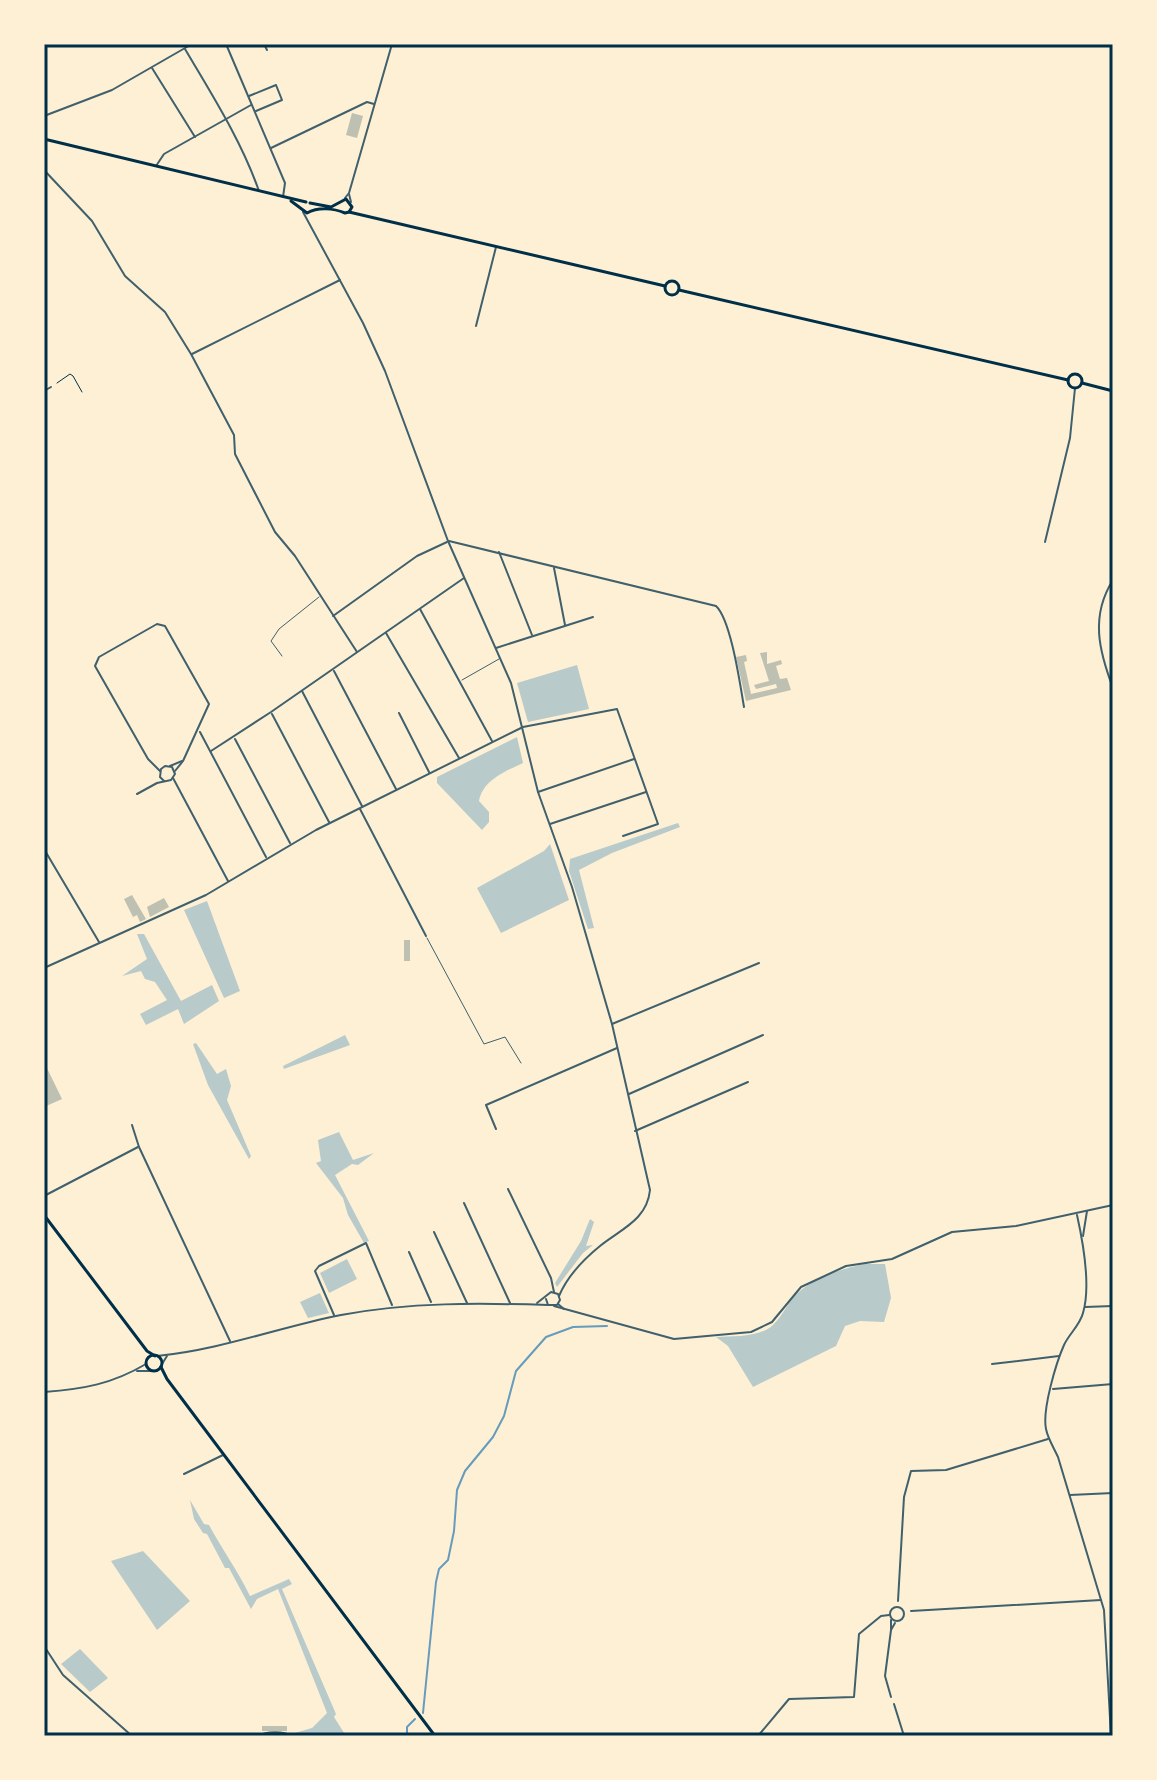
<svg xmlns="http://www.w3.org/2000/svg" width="1157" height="1780" viewBox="0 0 1157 1780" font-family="Montserrat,sans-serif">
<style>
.green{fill:#b9caca}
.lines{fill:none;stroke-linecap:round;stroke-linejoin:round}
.stream{stroke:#669bbc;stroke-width:2}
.building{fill:#bec0b2}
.path{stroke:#003049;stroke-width:1}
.service{stroke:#3f606c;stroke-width:1}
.pedestrian{stroke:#3f606c;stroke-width:1}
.minor{stroke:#3f606c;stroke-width:2}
.tertiary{stroke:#3f606c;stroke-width:2}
.secondary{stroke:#003049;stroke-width:3}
.neatline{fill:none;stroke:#003049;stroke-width:3}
</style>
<rect width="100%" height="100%" fill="#fdf0d5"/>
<g class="green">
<path d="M577,665L589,709L528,722L517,683Z"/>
<path d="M517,737L523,763C506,771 483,780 479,801L489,812V822L482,830L437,783V777Z"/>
<path d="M678,823L680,827L612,853L579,870L594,928L588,929L569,871L570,859Z"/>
<path d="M550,844L569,900L501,933L477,888L544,851Z"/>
<path d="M207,901L240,991L224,998L184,910Z"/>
<path d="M137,934H144L181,1001L212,985L219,1001L184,1024L178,1009L146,1025L140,1014L167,1000L155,982L145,979L141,971L122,976L147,959Z"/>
<path d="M345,1035L350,1045L284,1069L283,1066Z"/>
<path d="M196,1043L217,1074L226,1069L231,1086L227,1100L251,1156L249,1159L208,1085L193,1044Z"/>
<path d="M339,1132L353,1160L374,1153L358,1165L352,1164L335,1175L369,1241L364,1243L348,1215L343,1198L316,1163L321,1161L318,1140Z"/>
<path d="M590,1219L594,1222L586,1246L593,1245L583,1253L557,1287L555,1283L581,1241Z"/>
<path d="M347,1259L357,1279L329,1293L320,1273Z"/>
<path d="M864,1264H885L891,1298L884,1322L860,1321L845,1326L836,1346L753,1387L728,1346L716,1337C734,1336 757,1338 772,1326C783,1316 788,1301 800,1291C817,1276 842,1269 864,1264Z"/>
<path d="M320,1293L329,1313L308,1318L300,1302Z"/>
<path d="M190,1500L204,1524L209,1525C222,1549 238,1571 250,1596L289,1579L292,1584L282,1589L336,1714L334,1717L346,1736L262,1735H288L312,1728L327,1713L278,1589L257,1599L251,1609L229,1568H225L207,1534L203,1533L194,1519Z"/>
<path d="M143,1551L190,1601L157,1630L111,1561Z"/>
<path d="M80,1649L108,1678L90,1692L61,1664Z"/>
</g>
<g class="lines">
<g class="stream">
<path d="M423,1713L436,1582L439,1569L448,1560L454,1531L457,1490L465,1471L493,1437L504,1416L516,1371L546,1337L573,1327L607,1326"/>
<path d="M407,1736V1727L415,1719"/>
</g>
</g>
<g class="building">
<path d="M352,113L363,116L357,138L346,135Z"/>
<path d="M767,652V664L781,660L782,664L776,666L780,679L787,678L791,690L746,701L736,657L746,655L747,661L744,662L751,694L777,688L776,684L756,689L754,685L769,681L760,653Z"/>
<path d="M132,895L146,919L140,922L137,915L133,917L124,899Z"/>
<path d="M164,898L169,907L150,917L147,907Z"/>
<rect x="404" y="940" width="6" height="21"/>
<path d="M44,1062L62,1099L44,1107Z"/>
<rect x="262" y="1726" width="25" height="5"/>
</g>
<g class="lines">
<path class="path" d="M57,383L70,374L73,376L82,392"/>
<g class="service">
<path d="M282,656L271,641L279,629L319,597"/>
<path d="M427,938L484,1044L505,1037L521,1063"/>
</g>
<path class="pedestrian" d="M462,680L499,659"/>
<g class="minor">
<path d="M226,44L285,183L283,197"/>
<path d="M264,44L267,50"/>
<path d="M185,49C212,95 241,140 259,191"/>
<path d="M152,68L195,137"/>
<path d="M249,96L276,85L282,100L256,111"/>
<path d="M44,116L112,90L192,44"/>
<path d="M271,148L367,102L374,104"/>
<path d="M156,166L164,154L251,105"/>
<path d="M44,170L92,221L125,276L165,312L191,354L234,435L235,454L275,532L295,556L357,652"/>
<path d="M349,194L351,202"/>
<path d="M345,198L349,193L392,44"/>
<path d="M303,212L363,323L385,371L448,541L511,683L538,792L572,887L612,1024L650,1190C647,1220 621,1229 600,1246C584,1259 567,1277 559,1296"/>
<path d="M476,326L496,247"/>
<path d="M192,354L340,280"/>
<path d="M44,391L51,387"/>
<path d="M449,541L716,606C731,620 740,684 744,707"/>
<path d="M1045,542L1070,438L1075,388"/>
<path d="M499,552L532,635"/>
<path d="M554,568L565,625"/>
<path d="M1113,580C1090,616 1099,651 1113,688"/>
<path d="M420,609L492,741"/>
<path d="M333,616L417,556L447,542"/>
<path d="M386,633L459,758"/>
<path d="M496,648L593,617"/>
<path d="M334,671L396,789"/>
<path d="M302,691L362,806"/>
<path d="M399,713L429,772"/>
<path d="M272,714L329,822"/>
<path d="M200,732L266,857"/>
<path d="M235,739L290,843"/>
<path d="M211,751L271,712L464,578"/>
<path d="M170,766L182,761"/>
<path d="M160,771L148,759L95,666L99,657L157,624L165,626L209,704L183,761L175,771"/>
<path d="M173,778L228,881"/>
<path d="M538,792L634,759"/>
<path d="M137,794L157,783L171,780L175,774L172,767L165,766L161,769L160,777L164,781"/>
<path d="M360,809L426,936"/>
<path d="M550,824L646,792"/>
<path d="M44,849L99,942"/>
<path d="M44,968L206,895L316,830L523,727L617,709L658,824L623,836"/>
<path d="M612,1024L759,963"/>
<path d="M629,1094L763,1035"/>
<path d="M132,1125L139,1147L230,1341"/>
<path d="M496,1129L486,1105L617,1048"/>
<path d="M635,1131L748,1082"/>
<path d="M508,1189L551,1278L554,1292"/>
<path d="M44,1196L138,1147"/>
<path d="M464,1203L510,1303"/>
<path d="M1077,1215C1083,1242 1091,1286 1083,1313C1080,1325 1069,1334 1064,1345C1056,1363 1042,1410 1046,1429C1048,1439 1054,1448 1058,1457L1104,1610L1111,1736"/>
<path d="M434,1232L467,1303"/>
<path d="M1083,1236L1087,1211"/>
<path d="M409,1252L431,1302"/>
<path d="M537,1303L551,1292L558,1294L560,1300L557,1305H548L546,1299"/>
<path d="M1085,1307L1113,1306"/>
<path d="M334,1315L315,1271L319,1266L366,1243L392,1305"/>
<path d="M157,1356C220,1350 280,1327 341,1315C410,1302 479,1303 548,1305"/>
<path d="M162,1364L167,1356"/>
<path d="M992,1364L1059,1356"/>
<path d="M1053,1389L1113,1384"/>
<path d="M184,1474L223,1455"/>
<path d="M1070,1495L1113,1493"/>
<path d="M898,1601L904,1497L911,1471L946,1470L1048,1439"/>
<circle cx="897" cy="1614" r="7"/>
<path d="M911,1611L1101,1600"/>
<path d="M891,1620V1630L895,1623"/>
<path d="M44,1646L63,1675L132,1736"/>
<path d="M891,1697L885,1676L891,1630"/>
<path d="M894,1704L904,1736"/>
<path d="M258,1736C266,1731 284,1731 292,1736"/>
<path d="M758,1736L789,1699L854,1697L859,1634L881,1616L889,1615"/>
</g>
<g class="tertiary">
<path d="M558,1304L564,1309"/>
<path d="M554,1306L674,1339L751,1332L772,1322L801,1287L846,1266L892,1259L952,1232L1016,1226L1113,1205"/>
<path d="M137,1371H152"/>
<path d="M44,1392C84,1389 112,1384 146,1364"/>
</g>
<g class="secondary">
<path d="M44,139L306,202"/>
<path d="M291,201L307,213C318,207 333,208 345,213L349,212L352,207L346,199L331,207L310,203"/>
<path d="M349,212L665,286"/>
<circle cx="672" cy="288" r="7"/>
<path d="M679,290L1068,380"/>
<circle cx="1075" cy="381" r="7"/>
<path d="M1082,383L1113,391"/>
<path d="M44,1215L147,1351L155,1356"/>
<circle cx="154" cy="1363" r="8"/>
<path d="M161,1367L167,1379L435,1736"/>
</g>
</g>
<rect width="1157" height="1780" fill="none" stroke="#fdf0d5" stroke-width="92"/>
<rect x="46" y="46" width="1065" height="1688" class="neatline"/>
</svg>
